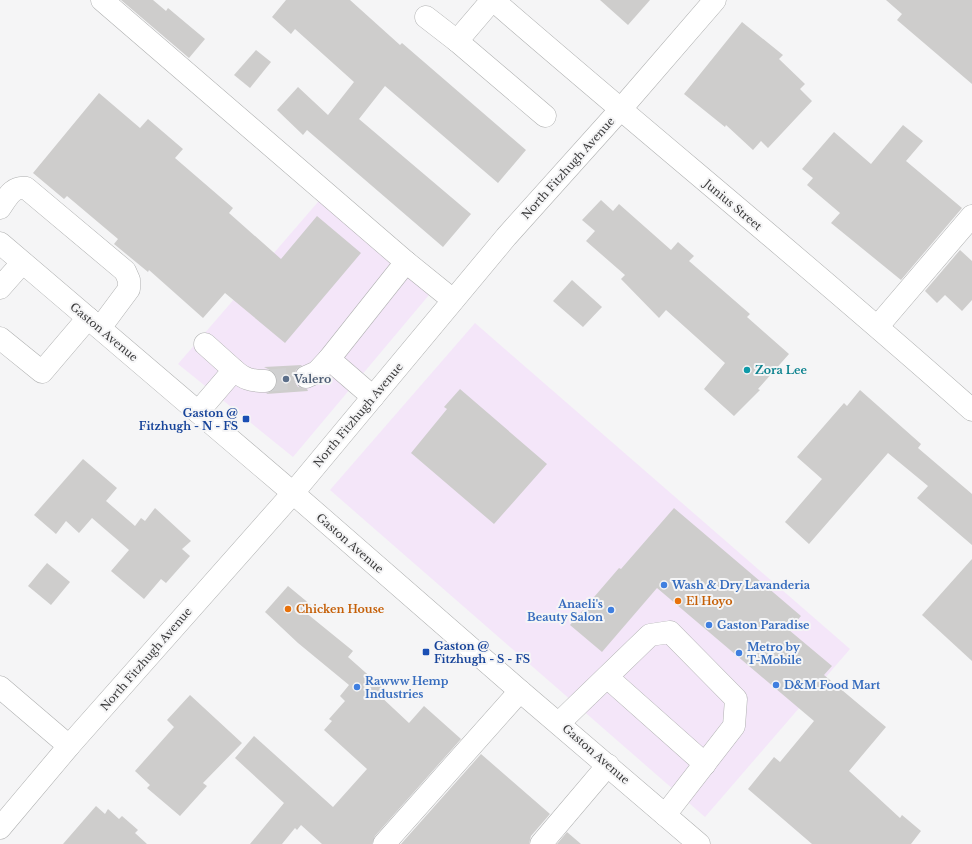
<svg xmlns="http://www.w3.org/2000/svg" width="972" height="844" viewBox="0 0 972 844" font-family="'Libre Baskerville',serif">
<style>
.commercial{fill:#f4e6f9}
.building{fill:#cecdcc}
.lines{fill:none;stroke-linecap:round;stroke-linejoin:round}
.minor-tunnel{stroke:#d0d0d1;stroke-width:22;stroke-dasharray:22 11;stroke-linecap:butt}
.minor-casing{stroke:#afb0b0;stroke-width:23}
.major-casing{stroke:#afb0b0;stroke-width:23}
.minor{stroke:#fff;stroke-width:22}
.major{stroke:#fff;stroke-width:22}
.culture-dot{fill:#0f9aa8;stroke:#f5f5f6;stroke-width:1.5}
.service-dot{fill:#5c6f8a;stroke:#f5f5f6;stroke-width:1.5}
.transit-dot{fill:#1a4fb4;stroke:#f5f5f6;stroke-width:1.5}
.shop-dot{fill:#3f7fe0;stroke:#f5f5f6;stroke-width:1.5}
.food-dot{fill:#e8710a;stroke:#f5f5f6;stroke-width:1.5}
.labels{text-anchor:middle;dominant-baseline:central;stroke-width:4;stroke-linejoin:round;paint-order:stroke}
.street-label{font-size:11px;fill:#3a3a3b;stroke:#f5f5f6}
.culture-label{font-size:11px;font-weight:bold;fill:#0d838f;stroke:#f5f5f6;text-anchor:start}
.service-label{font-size:11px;font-weight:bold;fill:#4e5e75;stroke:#f5f5f6;text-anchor:start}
.transit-label{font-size:11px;font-weight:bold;fill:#164399;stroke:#f5f5f6;text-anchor:end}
.shop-label{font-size:11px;font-weight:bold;fill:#366cbe;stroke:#f5f5f6;text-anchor:start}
.food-label{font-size:11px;font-weight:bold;fill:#c56008;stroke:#f5f5f6;text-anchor:start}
</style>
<rect width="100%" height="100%" fill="#f5f5f6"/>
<g class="commercial">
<path d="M324,195L434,289L293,457L178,364Z"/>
<path d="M475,323L850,649L705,817L330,490Z"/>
</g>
<g class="building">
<path d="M121,0H153L166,11L168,8L205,39L189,58Z"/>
<path d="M286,0H350L400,45L402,43L526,150L498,183L385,86L359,119L471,214L443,247L307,130L303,135L277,110L298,87L328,115L354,82L295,29L291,34L272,17Z"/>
<path d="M600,0H650L628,25Z"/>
<path d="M886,0H972V84L897,20L902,14Z"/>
<path d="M742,22L783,55L779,59L805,84L800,89L812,101L768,148L761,141L753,150L726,125L725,127L684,94Z"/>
<path d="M256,50L271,62L250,88L234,75Z"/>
<path d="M99,93L140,128L148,119L183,149L175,158L233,208L229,213L281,259L317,216L361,253L285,343L225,293L203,318L149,270L148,272L114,244L118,239L67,196L64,199L33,173Z"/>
<path d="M903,125L923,141L906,161L962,208L901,280L831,223L840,213L807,185L813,178L802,169L834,132L871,164Z"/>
<path d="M601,200L613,211L619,204L671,250L678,242L694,256L689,261L750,314L747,317L789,354L758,389L760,390L734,416L704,389L725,363L666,310L659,318L621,279L625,275L586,241L595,231L582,220Z"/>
<path d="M960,250L972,261V300L962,311L945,295L937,303L925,291Z"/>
<path d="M572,280L602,307L583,327L553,301Z"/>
<path d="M302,365L296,370L294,376L295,382L298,387L307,389L308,391L266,394L275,388L277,381L276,375L272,371L264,367Z"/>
<path d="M460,389L547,464L494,524L411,453L447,409L444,407Z"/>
<path d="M860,390L921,444L918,448L972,494V545L917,498L928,486L888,453L809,544L785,522L822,479L797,457L844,403L847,406Z"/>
<path d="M83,459L117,488L106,501L135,526L141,518L145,521L155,508L191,541L182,549L190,556L166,583L161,579L144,599L111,571L129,550L92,518L79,533L66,521L56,534L34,515Z"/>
<path d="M674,508L801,616L789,630L832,666L824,675L886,727L849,771L900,818L902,815L921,831L911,844H812L748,789L774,757L780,762L814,721L657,588L602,652L570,625L619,568L621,569Z"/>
<path d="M972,559V661L922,615Z"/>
<path d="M47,563L70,582L51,605L28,586Z"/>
<path d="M288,586L311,605L305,612L353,651L348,657L383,688L378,694L409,723L424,706L461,739L375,836L372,844H322L301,825L297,830L295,828L282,844H250L284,803L235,758L254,736L333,807L367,769L324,730L332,721L329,719L345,701L340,696L349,685L298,643L265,612Z"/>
<path d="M190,695L242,743L203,783L207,786L180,816L147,788L150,785L135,771L174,727L167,720Z"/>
<path d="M481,754L550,814L531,836L529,844H401Z"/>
<path d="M96,806L105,814L108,809L119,819L122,816L138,830L135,833L147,844H63Z"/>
<path d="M567,832L581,844H557Z"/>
</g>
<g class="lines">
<path class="minor-tunnel" d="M265,381L306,377"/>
<defs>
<g id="minor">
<path d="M102,0L406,262L453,300"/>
<path d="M492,0L457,41L545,116"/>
<path d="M493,0C652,138 815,270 972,410"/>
<path d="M426,17L457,41"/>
<path d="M0,208C7,198 12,186 26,188L125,271L129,280V289L100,328"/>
<path d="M0,288L22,263"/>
<path d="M878,326L972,216"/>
<path d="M0,338L42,372L88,318"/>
<path d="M205,344L234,370"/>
<path d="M306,377L317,372L329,359"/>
<path d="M373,397L329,359L406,262"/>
<path d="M198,412L234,370C244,379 251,381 265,381"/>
<path d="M607,677L705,764"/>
<path d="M0,687L69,746"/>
<path d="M559,723L650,635L670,632L736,699L734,726L665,815"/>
<path d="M0,828L69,746L293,493L506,237L620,110L715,0"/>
<path d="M384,844L520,691"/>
<path d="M541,844L608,765"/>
</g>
<path id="major" d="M0,243L293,493L520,691L699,844"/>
</defs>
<use href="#minor" class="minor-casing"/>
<use href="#major" class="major-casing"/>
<use href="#minor" class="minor"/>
<use href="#major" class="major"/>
</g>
<circle class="culture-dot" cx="747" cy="370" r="4"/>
<circle class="service-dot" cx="286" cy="379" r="4"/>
<g class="transit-dot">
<rect x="242" y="415" width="8" height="8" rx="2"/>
<rect x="422" y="648" width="8" height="8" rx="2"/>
</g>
<g class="shop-dot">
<circle cx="664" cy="585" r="4"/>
<circle cx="611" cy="610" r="4"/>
<circle cx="709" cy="625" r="4"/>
<circle cx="739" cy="653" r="4"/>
<circle cx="776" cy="685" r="4"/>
<circle cx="357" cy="687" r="4"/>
</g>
<g class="food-dot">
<circle cx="678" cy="601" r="4"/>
<circle cx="288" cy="609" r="4"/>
</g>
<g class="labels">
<g class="street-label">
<text transform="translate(568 168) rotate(-48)">North Fitzhugh Avenue</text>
<text transform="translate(733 205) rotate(40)">Junius Street</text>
<text transform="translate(104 332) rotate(40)">Gaston Avenue</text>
<text transform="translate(358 415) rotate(-50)">North Fitzhugh Avenue</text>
<text transform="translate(350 543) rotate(41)">Gaston Avenue</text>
<text transform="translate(146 659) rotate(-49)">North Fitzhugh Avenue</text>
<text transform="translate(596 754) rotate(41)">Gaston Avenue</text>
</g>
<g class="culture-label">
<text x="755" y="370">Zora Lee</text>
</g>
<g class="service-label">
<text x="294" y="379">Valero</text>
</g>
<g class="transit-label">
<text x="238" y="413">Gaston @<tspan x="238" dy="13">Fitzhugh - N - FS</tspan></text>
<text x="434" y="646" text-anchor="start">Gaston @<tspan x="434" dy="13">Fitzhugh - S - FS</tspan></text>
</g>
<g class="shop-label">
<text x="672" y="585">Wash &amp; Dry Lavanderia</text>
<text x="603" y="604" text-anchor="end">Anaeli's<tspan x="603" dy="13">Beauty Salon</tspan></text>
<text x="717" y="625">Gaston Paradise</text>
<text x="747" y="647">Metro by<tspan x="747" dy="13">T-Mobile</tspan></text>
<text x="365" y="681">Rawww Hemp<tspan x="365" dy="13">Industries</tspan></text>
<text x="784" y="685">D&amp;M Food Mart</text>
</g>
<g class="food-label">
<text x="686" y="601">El Hoyo</text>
<text x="296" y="609">Chicken House</text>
</g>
</g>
</svg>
